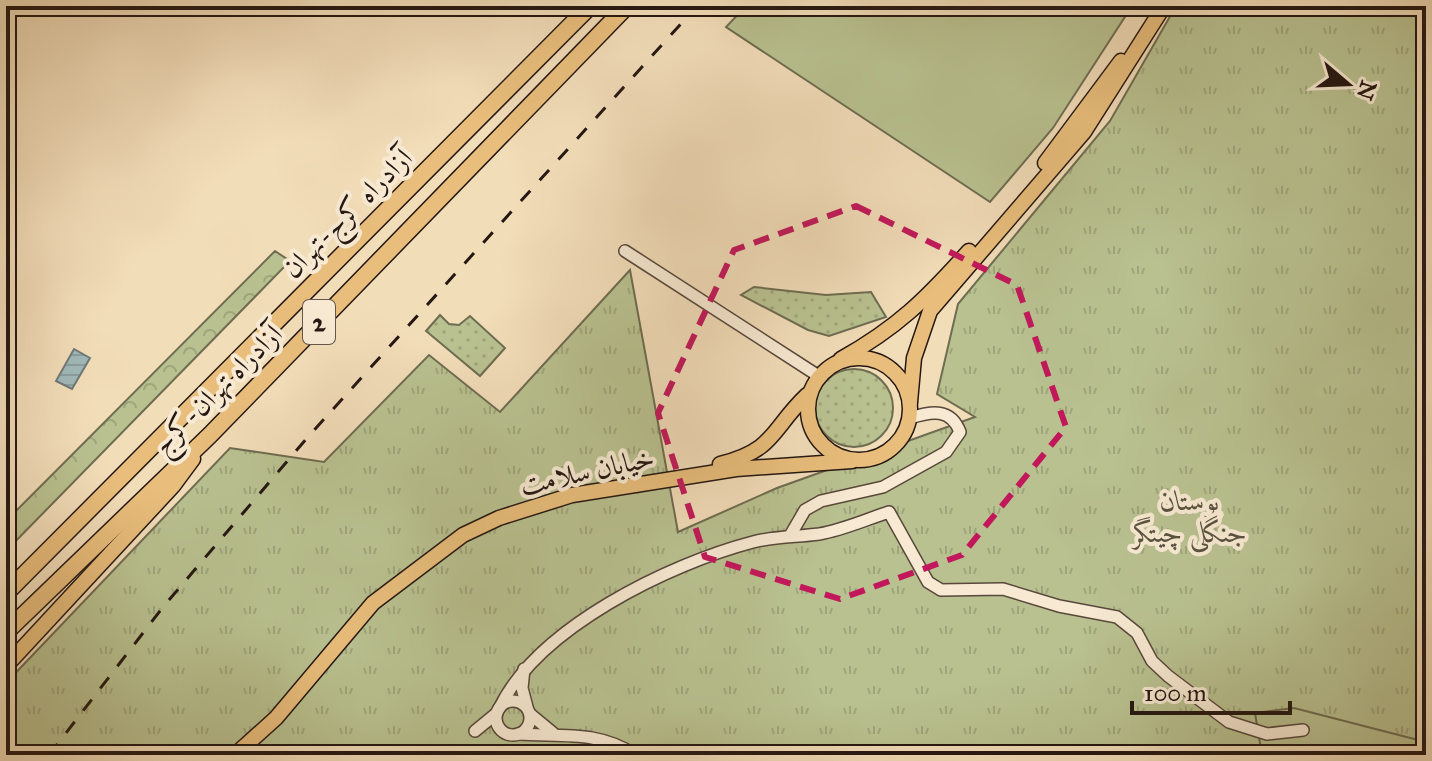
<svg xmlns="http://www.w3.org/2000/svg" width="1432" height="761" viewBox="0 0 1432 761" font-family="'IM FELL Great Primer',Amiri,serif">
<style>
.grass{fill:url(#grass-dots);stroke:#6e6c51;stroke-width:2}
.forest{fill:url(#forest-crowns);stroke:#6e6c51;stroke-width:2}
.park{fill:url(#park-tufts);stroke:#6e6c51;stroke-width:2}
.pitch{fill:#b9c190;stroke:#6e6c51;stroke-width:2}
.water{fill:url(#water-rules);stroke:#6e7877;stroke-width:2}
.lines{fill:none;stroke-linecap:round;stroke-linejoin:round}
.minor-casing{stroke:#58483c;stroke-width:14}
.major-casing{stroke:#241712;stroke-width:17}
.highway-casing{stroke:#241712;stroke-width:19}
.minor{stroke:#f7e9d2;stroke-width:11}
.major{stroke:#e9be7c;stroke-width:14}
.highway{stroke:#e9be7c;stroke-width:16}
.rail{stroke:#241712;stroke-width:3;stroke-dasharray:14 14;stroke-linecap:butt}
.marked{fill:none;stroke:#c2185b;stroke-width:6;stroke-dasharray:16 10;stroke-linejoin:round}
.labels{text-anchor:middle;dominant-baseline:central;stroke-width:8;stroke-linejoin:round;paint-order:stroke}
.shield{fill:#f7e9d2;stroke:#63564c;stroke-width:2}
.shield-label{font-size:26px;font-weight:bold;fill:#241712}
.street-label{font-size:28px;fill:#241712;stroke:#f7e9d2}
.park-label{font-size:28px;font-style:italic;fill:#58523e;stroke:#f7e9d2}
</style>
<defs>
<pattern id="grass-dots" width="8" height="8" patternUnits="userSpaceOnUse" patternTransform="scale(2)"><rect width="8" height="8" fill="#b9c190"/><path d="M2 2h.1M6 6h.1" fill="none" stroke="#9fa57b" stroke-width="1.8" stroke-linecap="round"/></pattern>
<pattern id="forest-crowns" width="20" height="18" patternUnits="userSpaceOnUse" patternTransform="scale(2)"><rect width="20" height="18" fill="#b9c190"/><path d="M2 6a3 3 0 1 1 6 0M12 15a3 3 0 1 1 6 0" fill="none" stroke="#9fa57b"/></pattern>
<pattern id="park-tufts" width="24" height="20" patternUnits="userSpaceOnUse" patternTransform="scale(2)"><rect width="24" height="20" fill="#b9c190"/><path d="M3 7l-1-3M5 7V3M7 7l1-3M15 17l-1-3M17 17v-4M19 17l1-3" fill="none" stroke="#9fa57b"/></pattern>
<pattern id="water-rules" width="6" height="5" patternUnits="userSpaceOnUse" patternTransform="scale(2)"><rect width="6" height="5" fill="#a0b9ba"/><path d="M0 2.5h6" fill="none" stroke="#8a9e9f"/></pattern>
</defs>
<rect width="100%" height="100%" fill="#f2ddb9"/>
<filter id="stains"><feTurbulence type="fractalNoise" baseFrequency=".0025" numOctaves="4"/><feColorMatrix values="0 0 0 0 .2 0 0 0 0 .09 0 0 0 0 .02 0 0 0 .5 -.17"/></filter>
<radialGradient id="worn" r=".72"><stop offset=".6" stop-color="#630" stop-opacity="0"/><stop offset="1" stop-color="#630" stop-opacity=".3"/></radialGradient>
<g class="grass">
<path d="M754,287L826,295L871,292L886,317L829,336L808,330L741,295Z"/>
<path d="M440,315L449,324L459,325L470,316L505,348L480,376L426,331Z"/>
<circle cx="854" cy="408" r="39"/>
</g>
<path class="forest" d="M275,251L290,261L6,551V521Z"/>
<path class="park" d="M1176,6H1426V755H6V683L230,448L324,462L429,355L500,412L630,270L678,532L777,488L975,417L937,394L958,304L1110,121Z"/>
<g class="pitch">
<path d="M746,6H1132L1053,128L990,202L726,27Z"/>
<path d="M1294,708L1426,742V755H1262L1255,713Z"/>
</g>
<path class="water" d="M74,349L90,358L72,389L56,381Z"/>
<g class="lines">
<defs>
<g id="minor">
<path d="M625,251L817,375"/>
<path d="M791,534L805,510L821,501L883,487L946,452L960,432C951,408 932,411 910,418"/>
<path d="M524,669L522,688L527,707"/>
<circle cx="513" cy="718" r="17"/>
<path d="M499,709C537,628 669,564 753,542C776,536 797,537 819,534C843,530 867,519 889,512L928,582L941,590L1003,589L1059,606L1117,617L1137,633L1152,661L1168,676L1229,722L1267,734L1303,730"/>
<path d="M530,714L553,733"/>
<path d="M475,731L497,713"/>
<path d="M518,734C560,737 598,730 635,755"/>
</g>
<g id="major">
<path d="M1045,163L1121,61"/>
<circle cx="859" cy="409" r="51"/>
<path d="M841,359C897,328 926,299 969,251"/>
<path d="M910,402L914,358L930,311L1084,132L1164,6"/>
<path d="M720,464C776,450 771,429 807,395"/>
<path d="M6,666L173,486L193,459"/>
<path d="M235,755L276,718L373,603L463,535L499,518L572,495L736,469L852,461"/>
</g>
<g id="highway">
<path d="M6,593L590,6"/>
<path d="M6,632L210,435L627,6"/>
</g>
</defs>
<use href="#minor" class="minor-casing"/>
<use href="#major" class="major-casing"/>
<use href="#highway" class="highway-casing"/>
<use href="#minor" class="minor"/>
<use href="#major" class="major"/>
<use href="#highway" class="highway"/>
<path class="rail" d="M49,755L163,607L307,438L697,6"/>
</g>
<path class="marked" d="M856,206L1017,285L1066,427L962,555L840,599L705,557L658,413L734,250Z"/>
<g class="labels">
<rect class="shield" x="303" y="300" width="32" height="44" rx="6"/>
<g class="shield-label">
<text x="319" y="322">2</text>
</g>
<g class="street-label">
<text transform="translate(347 213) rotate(-45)">آزادراه کرج-تهران</text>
<text transform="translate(217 389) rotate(-45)">آزادراه تهران-کرج</text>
<text transform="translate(587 471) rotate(-12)">خیابان سلامت</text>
</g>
<g class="park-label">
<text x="1190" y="500">بوستان<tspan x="1190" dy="32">جنگلی چیتگر</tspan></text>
</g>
</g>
<rect width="1432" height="761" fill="none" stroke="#f2ddb9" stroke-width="32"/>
<rect x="8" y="8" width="1416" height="745" fill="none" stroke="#241712" stroke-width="4"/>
<rect x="16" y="16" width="1400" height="729" fill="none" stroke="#241712" stroke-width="2"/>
<g transform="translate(1348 84) rotate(109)" stroke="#f7e9d2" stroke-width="6" paint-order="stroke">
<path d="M0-6L14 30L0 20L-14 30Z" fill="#241712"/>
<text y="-12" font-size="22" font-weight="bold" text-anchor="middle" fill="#241712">N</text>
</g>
<path d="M1132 701v12h158v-12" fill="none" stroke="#241712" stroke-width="4"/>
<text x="1144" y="701" font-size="24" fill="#241712" stroke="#f7e9d2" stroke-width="6" paint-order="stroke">100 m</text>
<rect width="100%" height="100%" filter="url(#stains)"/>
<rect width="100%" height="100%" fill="url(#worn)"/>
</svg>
